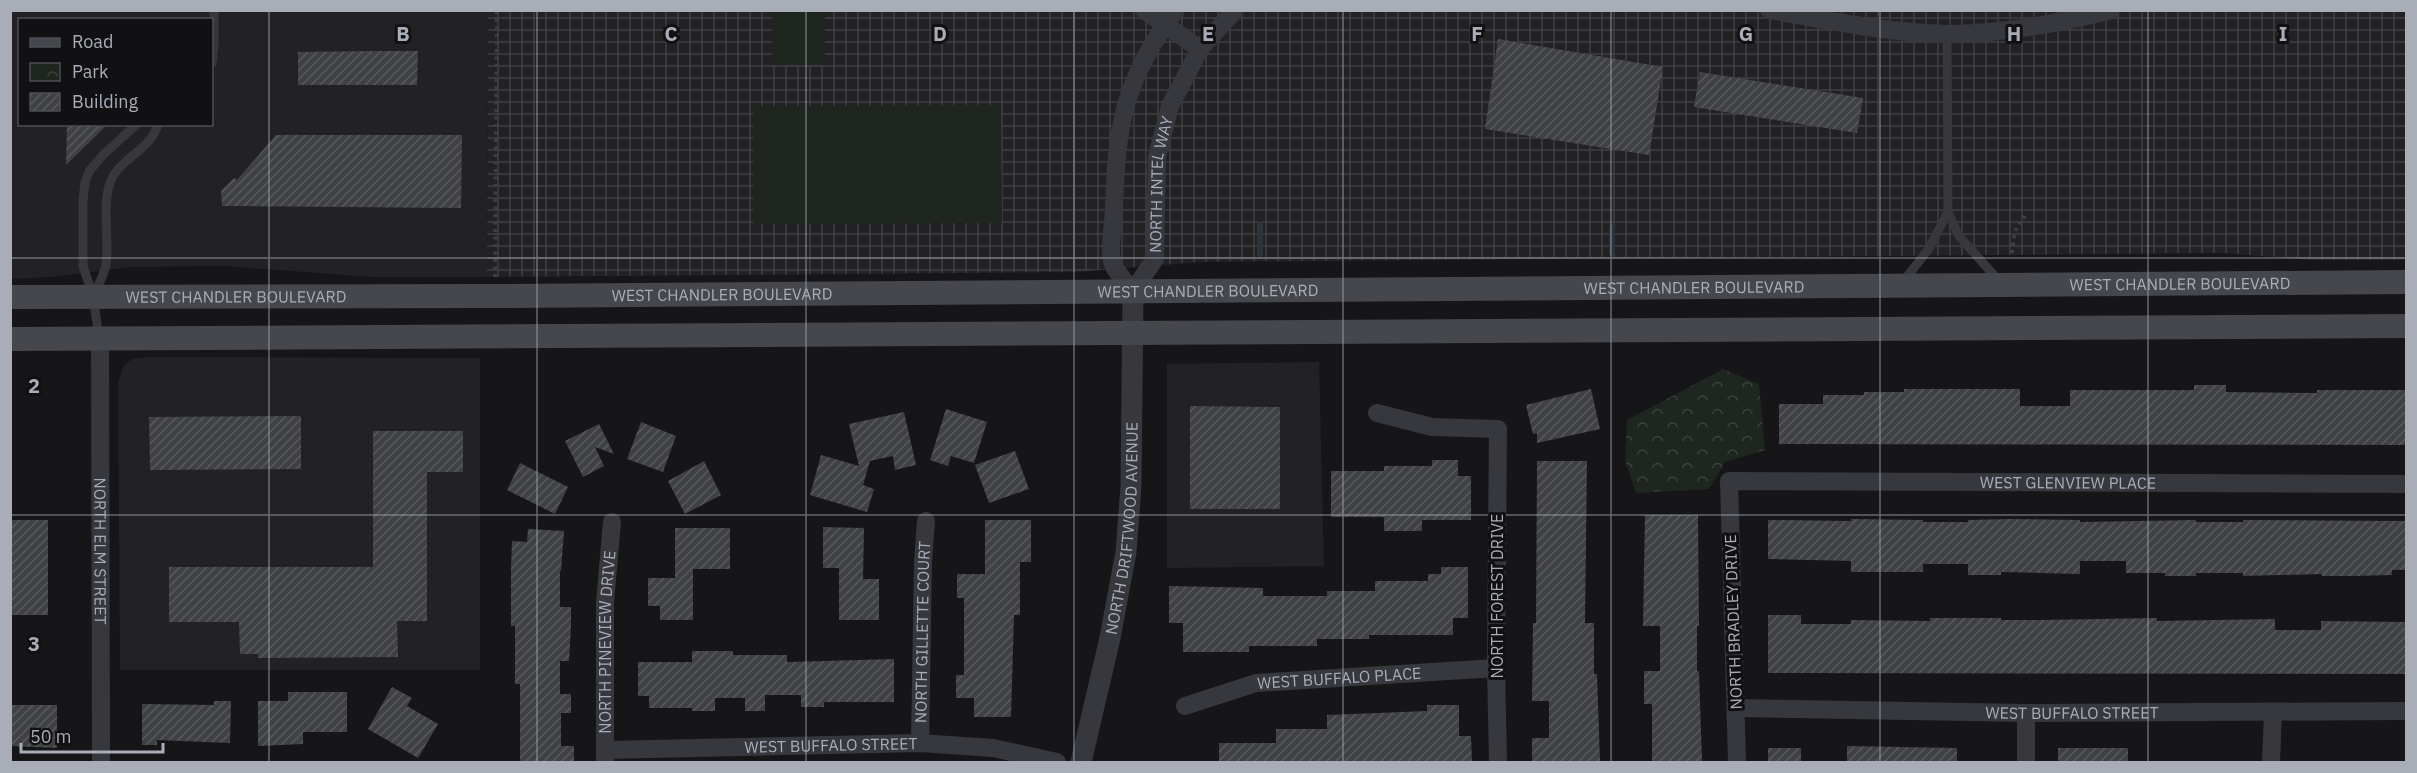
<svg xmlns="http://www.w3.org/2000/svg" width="2417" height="773" viewBox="0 0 2417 773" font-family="'IBM Plex Sans',sans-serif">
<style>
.built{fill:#222225;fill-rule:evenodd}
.industrial{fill:url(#industrial-grid)}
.park{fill:url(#park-crowns)}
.garden{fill:#1e261f}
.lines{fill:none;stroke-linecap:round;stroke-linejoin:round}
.stream{stroke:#2c353c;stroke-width:6}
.building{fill:url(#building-hatch)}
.path{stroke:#3d3f44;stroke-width:4;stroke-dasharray:3 4.5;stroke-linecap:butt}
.service{stroke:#37383d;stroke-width:9}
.minor{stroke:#37383d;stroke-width:18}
.tertiary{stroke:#37383d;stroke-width:21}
.secondary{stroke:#45474d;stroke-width:24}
.grid{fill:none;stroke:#a8adb8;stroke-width:1.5;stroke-opacity:0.55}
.labels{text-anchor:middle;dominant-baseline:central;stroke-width:6;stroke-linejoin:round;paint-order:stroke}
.street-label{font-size:16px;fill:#a8adb8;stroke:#111113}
.grid-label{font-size:20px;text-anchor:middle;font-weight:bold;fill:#a8adb8;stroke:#111113;stroke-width:6;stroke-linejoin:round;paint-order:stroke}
</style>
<defs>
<pattern id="industrial-grid" width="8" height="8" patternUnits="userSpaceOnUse" patternTransform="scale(1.5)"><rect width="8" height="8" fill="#222225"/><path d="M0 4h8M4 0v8" fill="none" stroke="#3f3f43"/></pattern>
<pattern id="park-crowns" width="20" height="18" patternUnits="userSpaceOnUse" patternTransform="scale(1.5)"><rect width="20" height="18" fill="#1e261f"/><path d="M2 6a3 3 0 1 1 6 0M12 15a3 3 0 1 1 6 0" fill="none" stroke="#3c433d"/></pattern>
<pattern id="building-hatch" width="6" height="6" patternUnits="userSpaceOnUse" patternTransform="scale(1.5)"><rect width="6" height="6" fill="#404145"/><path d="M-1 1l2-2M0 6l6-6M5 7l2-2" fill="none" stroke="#595a5e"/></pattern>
</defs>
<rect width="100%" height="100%" fill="#161618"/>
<g class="built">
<path d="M10,11H488L487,277H372L223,266L130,267L50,277L11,279ZM20,20H212V124H20Z"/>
<path d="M146,357L480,358V670H120L118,382L124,365L132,359Z"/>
<path d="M1319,362L1324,566L1167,568V364Z"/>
</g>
<path class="industrial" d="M488,11H2406V260H2316L2220,253L1200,262L1075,272L487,277Z"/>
<path class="park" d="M1723,369L1759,384L1765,450L1725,462L1709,489L1636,493L1625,460L1627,420Z"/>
<g class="garden">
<rect x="772" y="11" width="53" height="54"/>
<path d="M1001,105L1002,223L753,224V106Z"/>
</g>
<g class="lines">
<g class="stream">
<path d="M1260,224V254"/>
<path d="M1612,227V253"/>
</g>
</g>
<g class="building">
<path d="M1498,39L1663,67L1649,155L1485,129Z"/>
<path d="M370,51H418L417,85H298V52Z"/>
<path d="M1700,72L1863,98L1857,133L1694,107Z"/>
<path d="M67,124H108L66,165Z"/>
<path d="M276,135H462L461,208L222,206L221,191L234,178L237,180Z"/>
<path d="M2194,385H2226V392L2317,393V390H2406V445L1779,444V404H1823V395H1864V392H1904V389H2020V406H2070V390H2194Z"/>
<path d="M1591,389L1600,429L1537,443V433L1533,434L1526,405Z"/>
<path d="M1190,406L1280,407V509H1190Z"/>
<path d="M946,409L987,422L974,463L951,456L948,466L930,460Z"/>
<path d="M904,412L916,465L895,470L893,456L870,461L863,485L874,489L867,512L810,495L821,455L859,466L849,424Z"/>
<path d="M301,416V469L150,470L149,417Z"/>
<path d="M641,422L676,436L663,472L627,459Z"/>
<path d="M599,424L614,454L595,447L604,466L583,477L565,441Z"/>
<path d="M373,431H463V472H427V621H397L398,657L258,658V654H240L239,622H169V567H373Z"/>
<path d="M1015,451L1029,489L989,503L975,465Z"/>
<path d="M1432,460H1458V476H1471V520H1422V531H1384V517H1331V471H1384V466H1432Z"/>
<path d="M704,461L721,495L685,514L668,481Z"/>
<path d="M1537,461H1587L1585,623H1594V674H1597L1600,762H1532V738H1549V701H1532L1533,623H1536Z"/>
<path d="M520,463L568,487L555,514L507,490Z"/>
<path d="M1645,515H1698L1699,626H1697V671H1699L1702,762H1652V704H1644V671H1660V626H1643Z"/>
<path d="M1851,519L1923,520V522H1968V520L2008,519L2080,520V522L2196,520V522H2243V520L2406,521V570H2392V575L2353,576H2322V574L2243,576V573H2196V576H2165V573H2126V561H2080V574L2001,572V575H1968V564H1923V572H1851V561L1768,559V520L1851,521Z"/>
<rect x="10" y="520" width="38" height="95"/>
<path d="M985,520H1031V562H1020V615H1014L1011,717H974V698H956V675H964V598H957V574H985Z"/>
<path d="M823,527L864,528L863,579H879V620H839V568H823Z"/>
<path d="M675,528H730V569H693V620H660V606H648V578H675Z"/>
<path d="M528,529L564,531L561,571H560V607H571V626L569,661H560V694H571V713H561V746H574V762H520V684H515V626H511V568L512,541L527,542Z"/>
<path d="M1441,567H1468V618H1453V635H1369V639H1317V646H1249V652H1183V623H1169V586L1263,588V596H1327V591H1375V581H1428V574H1441Z"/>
<path d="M1768,615H1801V624H1851V620L1930,621V618H2001V620H2040L2157,618V621L2275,619V630H2321V621L2406,622V674L1768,673Z"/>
<path d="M692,651H733V655H787V662L894,659V702H824V707H801V695H765V711H745V698H715V711H692V708H649V696H638V662H692Z"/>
<path d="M392,687L412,698L407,706L438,724L418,758L368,729Z"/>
<path d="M288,692H347V732H303V744L258,746V701H288Z"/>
<path d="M214,701H231L230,743L157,740V745H142V704L214,705Z"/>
<path d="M10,705H57V748L10,746Z"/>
<path d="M1427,705H1459V736H1471L1472,762H1219V743H1276V729H1327V715L1427,711Z"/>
<path d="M1847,746L1957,748V762H1847Z"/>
<rect x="1768" y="748" width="33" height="14"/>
<rect x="2058" y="748" width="70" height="14"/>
</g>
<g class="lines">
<g class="path">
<path d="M2012,253L2015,231L2027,213"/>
<path d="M495,277L497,10"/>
</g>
<g class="service">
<path d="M1947,34L1948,212L1959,236L1999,281"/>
<path d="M212,63L214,45V10"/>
<path d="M1902,283L1928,250L1948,212"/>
<path d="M94,294C98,285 105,274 106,264C110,239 100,199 113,176C125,156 152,148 158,124"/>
<path d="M99,337L93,296L83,266V200L85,182L90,170L103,155L137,124"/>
</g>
<g class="minor">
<path d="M1144,10L1200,49"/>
<path id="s1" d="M1176,10C1124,79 1116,126 1114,211C1113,225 1109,248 1112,261C1114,271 1127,283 1133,291L1155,259L1157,157L1170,106L1200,49L1235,10"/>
<path d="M1769,10C1827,20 1887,33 1947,34C2003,34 2057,24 2111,10"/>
<path id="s2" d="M100,339L101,762"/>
<path d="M1377,413L1432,427L1498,429L1496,668L1498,762"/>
<path id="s3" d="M1185,706L1256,683L1496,668"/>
<path id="s4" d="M1736,708L2026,713L2406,711"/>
<path d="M2026,713V762"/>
<path id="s5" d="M920,743L923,562L926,521"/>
<path id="s6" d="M605,750L920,743L993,748L1057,762"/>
<path id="s7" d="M605,762V602L612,522"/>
<path id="s8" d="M1737,762L1729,481L2406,484"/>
<path d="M2271,762L2273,713"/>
</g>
<path class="tertiary" id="s9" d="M1081,762L1110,638L1126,552L1131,486L1133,291"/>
<g class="secondary">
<path id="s10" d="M10,297L495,296L2406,282"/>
<path d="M10,339L2406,326"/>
</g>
</g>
<path class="grid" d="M269,10V762M537,10V762M806,10V762M1074,10V762M1343,10V762M1611,10V762M1880,10V762M2148,10V762M10,258H2406M10,515H2406"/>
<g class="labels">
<g class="street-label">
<text stroke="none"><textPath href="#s1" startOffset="416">NORTH INTEL WAY</textPath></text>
<text stroke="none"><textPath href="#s10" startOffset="2170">WEST CHANDLER BOULEVARD</textPath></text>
<text stroke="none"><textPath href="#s10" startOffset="1684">WEST CHANDLER BOULEVARD</textPath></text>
<text stroke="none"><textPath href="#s10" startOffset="1198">WEST CHANDLER BOULEVARD</textPath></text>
<text stroke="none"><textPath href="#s10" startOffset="712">WEST CHANDLER BOULEVARD</textPath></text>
<text stroke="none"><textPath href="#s10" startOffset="226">WEST CHANDLER BOULEVARD</textPath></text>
<text stroke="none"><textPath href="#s8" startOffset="620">WEST GLENVIEW PLACE</textPath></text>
<text stroke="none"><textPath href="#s9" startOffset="238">NORTH DRIFTWOOD AVENUE</textPath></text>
<text stroke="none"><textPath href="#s2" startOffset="212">NORTH ELM STREET</textPath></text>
<text transform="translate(1497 596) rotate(-90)">NORTH FOREST DRIVE</text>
<text transform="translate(1733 622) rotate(-92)">NORTH BRADLEY DRIVE</text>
<text stroke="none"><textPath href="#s5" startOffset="111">NORTH GILLETTE COURT</textPath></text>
<text stroke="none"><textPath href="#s7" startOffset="120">NORTH PINEVIEW DRIVE</textPath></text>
<text stroke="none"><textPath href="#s3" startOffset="158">WEST BUFFALO PLACE</textPath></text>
<text stroke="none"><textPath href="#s4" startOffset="336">WEST BUFFALO STREET</textPath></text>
<text stroke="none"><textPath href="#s6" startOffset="226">WEST BUFFALO STREET</textPath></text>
</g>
</g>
<g class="grid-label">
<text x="403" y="41">B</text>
<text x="671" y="41">C</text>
<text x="940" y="41">D</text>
<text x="1208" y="41">E</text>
<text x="1477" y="41">F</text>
<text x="1746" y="41">G</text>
<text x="2014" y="41">H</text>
<text x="2283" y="41">I</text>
<text x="34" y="393">2</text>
<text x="34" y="651">3</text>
</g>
<rect width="2417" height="773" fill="none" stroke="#a8adb8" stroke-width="24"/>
<rect x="18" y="18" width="195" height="108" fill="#111113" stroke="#4d4f55" stroke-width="1.5"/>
<rect x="30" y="38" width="30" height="9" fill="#45474d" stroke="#4d4f55" stroke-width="1.5"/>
<text x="72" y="48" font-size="18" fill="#a8adb8">Road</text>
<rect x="30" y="63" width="30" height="18" fill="url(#park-crowns)" stroke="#4d4f55" stroke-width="1.5"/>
<text x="72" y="78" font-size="18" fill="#a8adb8">Park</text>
<rect x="30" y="93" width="30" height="18" fill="url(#building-hatch)" stroke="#4d4f55" stroke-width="1.5"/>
<text x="72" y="108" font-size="18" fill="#a8adb8">Building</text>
<path d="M21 743v9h142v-9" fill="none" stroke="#a8adb8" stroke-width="3"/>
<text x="30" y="743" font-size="18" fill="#a8adb8" stroke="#111113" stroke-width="4.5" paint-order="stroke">50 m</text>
</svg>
